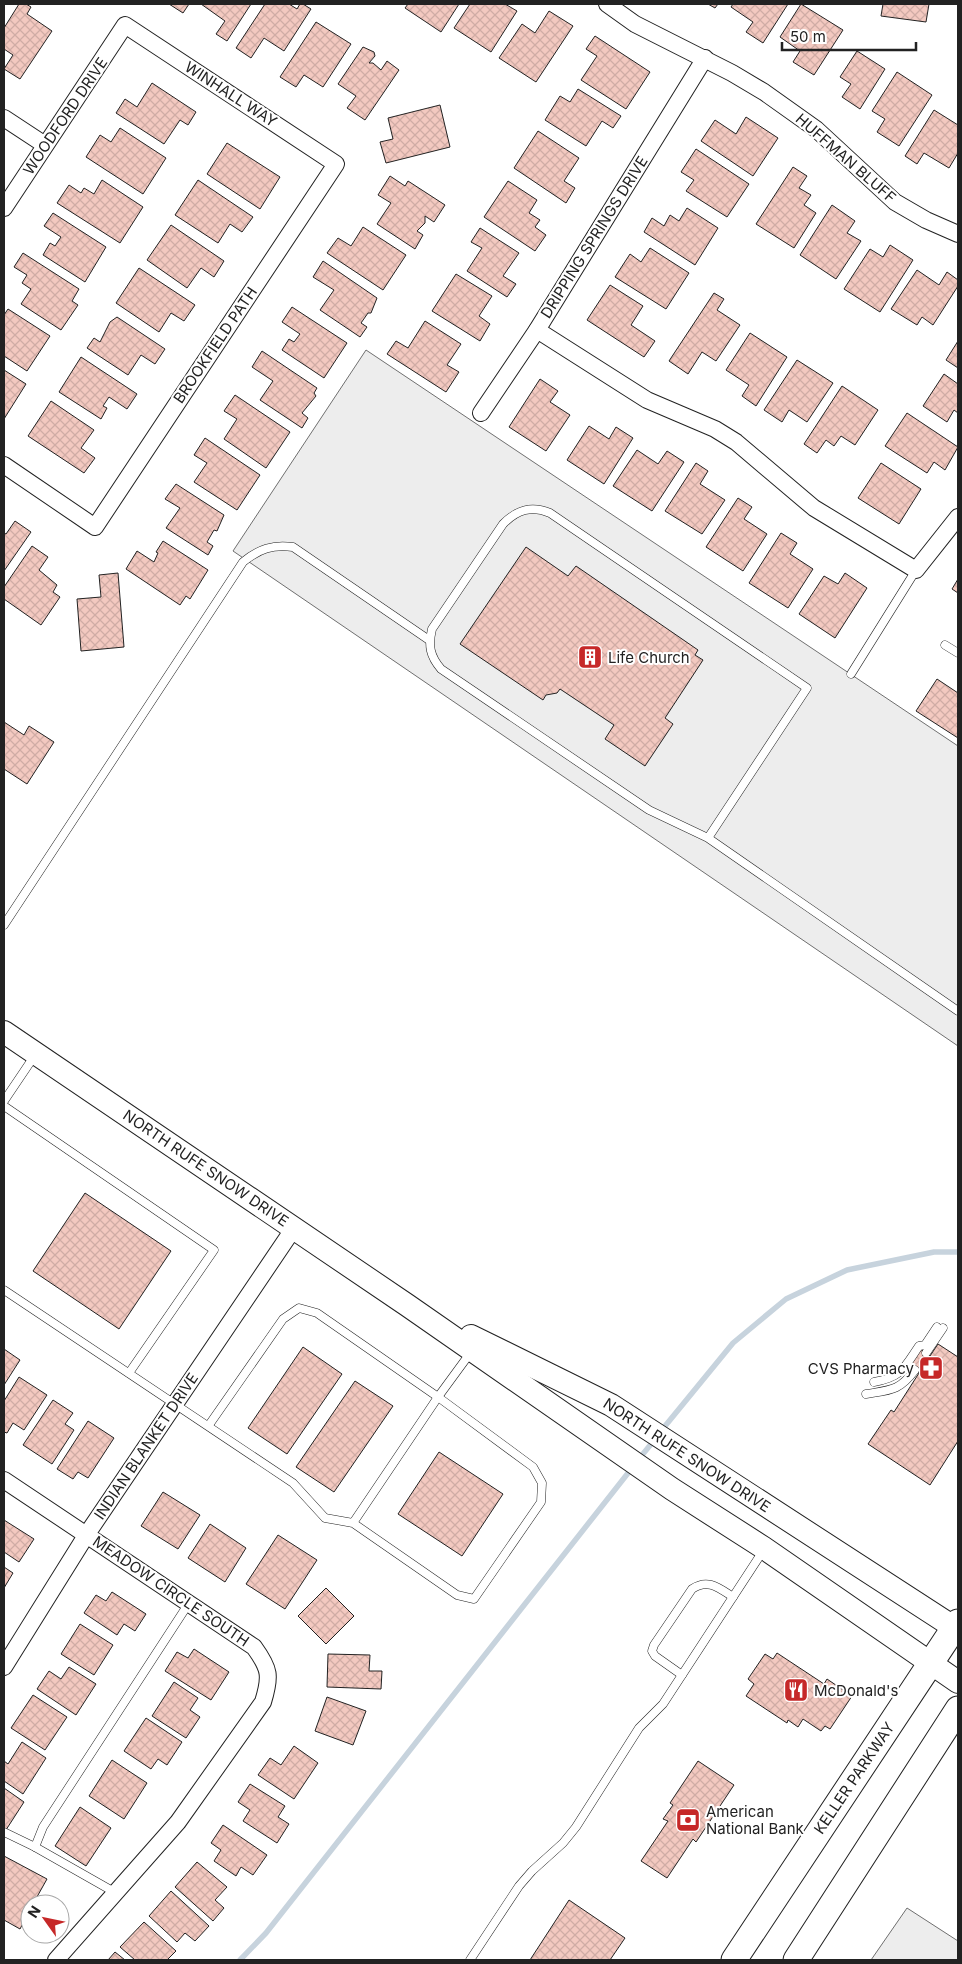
<svg xmlns="http://www.w3.org/2000/svg" width="962" height="1964" viewBox="0 0 962 1964" font-family="Inter,sans-serif">
<style>
.parking{fill:#ededed;stroke:#6f6f6f}
.lines{fill:none;stroke-linecap:round;stroke-linejoin:round}
.stream{stroke:#c7d3dd;stroke-width:5.5}
.building{fill:url(#building-cross-hatch);stroke:#222}
.lane-casing{stroke:#222;stroke-width:9}
.street-casing{stroke:#222;stroke-width:18}
.secondary-casing{stroke:#222;stroke-width:24}
.primary-casing{stroke:#222;stroke-width:27}
.lane{stroke:#fff;stroke-width:8}
.street{stroke:#fff;stroke-width:16}
.secondary{stroke:#fff;stroke-width:22}
.primary{stroke:#fff;stroke-width:25}
.labels{text-anchor:middle;dominant-baseline:central;stroke-width:4;stroke-linejoin:round;paint-order:stroke}
.street-label{font-size:15px;fill:#222;stroke:#fff}
.poi-label{font-size:15px;fill:#222;stroke:#fff;text-anchor:start}
</style>
<defs>
<pattern id="building-cross-hatch" width="8" height="8" patternUnits="userSpaceOnUse" patternTransform="scale(1.25)"><rect width="8" height="8" fill="#f3c9c0"/><path d="M0 0l8 8M0 8l8-8" fill="none" stroke="#d0aca5"/></pattern>
</defs>
<rect width="100%" height="100%" fill="#fff"/>
<g class="parking">
<path d="M366,350L958,746V1046L233,551Z"/>
<path d="M907,1908L958,1941V1960H871Z"/>
</g>
<g class="lines">
<g class="stream">
<path d="M661,1431L733,1343L786,1299L847,1270L934,1252H958"/>
<path d="M638,1460L656,1438"/>
<path d="M240,1960L266,1933L632,1468"/>
</g>
</g>
<g class="building">
<path d="M19,4H26L31,7L27,14L52,31L20,79L4,69L13,55L4,49V28Z"/>
<path d="M169,4H189L183,13Z"/>
<path d="M201,4H251L227,41L216,34L225,21Z"/>
<path d="M265,4H289L297,9L300,4H303L311,9L284,51L264,38L251,58L236,48Z"/>
<path d="M408,4H459L441,32L405,8Z"/>
<path d="M470,4H505L517,11L491,52L454,28Z"/>
<path d="M708,4H718L715,8Z"/>
<path d="M733,4H788L763,43L746,32L753,22L731,7Z"/>
<path d="M801,4L843,30L814,75L793,62L800,51L780,37Z"/>
<path d="M883,4H929L926,22L881,16Z"/>
<path d="M549,11L573,26L536,82L499,58L522,24L535,33Z"/>
<path d="M316,22L351,44L323,87L304,75L296,87L280,77Z"/>
<path d="M595,36L650,72L626,109L581,80L597,56L586,49Z"/>
<path d="M363,47L374,52L375,56L369,63H373L381,70L387,61L399,70L365,120L347,108L356,96L338,84Z"/>
<path d="M857,51L885,69L860,109L842,97L851,84L840,77Z"/>
<path d="M897,72L932,95L899,146L877,132L885,119L872,111Z"/>
<path d="M152,83L196,112L188,125L180,120L164,144L116,113L125,99L137,107Z"/>
<path d="M578,89L621,116L613,128L602,121L586,146L545,120L560,96L570,102Z"/>
<path d="M440,105L450,147L386,163L380,142L393,139L388,118Z"/>
<path d="M934,110L958,125V153L949,168L924,153L917,164L905,156Z"/>
<path d="M746,117L778,138L753,176L701,141L715,120L736,134Z"/>
<path d="M120,128L166,158L143,194L86,157L100,135L111,142Z"/>
<path d="M538,131L579,158L564,181L575,188L566,203L514,168Z"/>
<path d="M227,143L280,177L260,209L207,174Z"/>
<path d="M696,149L749,184L727,217L686,191L694,180L681,172Z"/>
<path d="M793,167L807,176L799,188L811,195L804,205L816,213L794,248L756,224Z"/>
<path d="M390,176L405,186L408,181L445,205L434,222L425,216V223L417,231L423,235L415,249L377,224L391,203L378,195Z"/>
<path d="M102,180L143,207L120,243L57,203L69,185L81,193L84,188L94,194Z"/>
<path d="M198,180L253,217L242,232L230,224L218,243L175,215Z"/>
<path d="M508,181L537,200L529,213L540,220L535,227L546,235L535,251L484,217Z"/>
<path d="M832,205L855,221L847,233L861,241L836,279L800,255Z"/>
<path d="M687,208L718,228L695,265L644,232L652,218L664,226L670,215L679,221Z"/>
<path d="M53,213L106,247L85,282L43,255L50,243L55,246L61,237L44,226Z"/>
<path d="M171,225L224,261L214,277L201,268L187,288L147,260Z"/>
<path d="M363,227L406,255L383,290L327,253L338,238L351,246Z"/>
<path d="M480,228L519,253L503,276L516,284L507,297L467,271L482,248L471,242Z"/>
<path d="M890,245L913,260L880,312L844,289L870,249L883,257Z"/>
<path d="M650,248L689,273L666,309L615,277L630,254L641,262Z"/>
<path d="M23,253L79,289L72,301L78,305L61,330L21,304L31,289L22,283L27,275L14,267Z"/>
<path d="M323,261L377,298L371,313H368L361,323L367,327L360,337L320,310L334,290L313,277Z"/>
<path d="M139,268L195,305L184,321L171,313L159,332L116,303Z"/>
<path d="M917,270L939,285L947,272L958,280V286L933,325L922,317L917,325L891,309Z"/>
<path d="M456,274L492,296L479,316L490,324L480,341L432,311Z"/>
<path d="M610,285L643,306L631,325L655,341L644,357L587,320Z"/>
<path d="M714,293L724,299L717,310L740,325L716,361L702,352L688,374L669,361Z"/>
<path d="M292,307L347,343L324,378L282,350L289,339L294,342L300,334L282,322Z"/>
<path d="M8,309L50,336L27,371L4,356V315Z"/>
<path d="M117,317L165,349L155,364L141,355L128,375L87,348L94,338L100,342L110,322Z"/>
<path d="M425,321L461,344L447,365L459,372L446,392L387,354L396,341L408,348Z"/>
<path d="M750,333L787,357L756,406L742,396L749,385L726,370Z"/>
<path d="M958,341V368L946,360Z"/>
<path d="M262,351L317,388L314,393L316,396L302,413L308,418L302,428L260,400L273,381L252,367Z"/>
<path d="M81,357L137,394L127,409L109,397L103,406L107,408L101,419L59,392Z"/>
<path d="M797,360L833,383L807,422L789,410L782,422L764,410Z"/>
<path d="M4,370L26,384L4,419Z"/>
<path d="M944,374L958,384V413L954,410L947,422L923,406Z"/>
<path d="M540,379L558,391L550,402L570,415L546,451L509,427Z"/>
<path d="M842,386L878,410L855,445L841,436L834,446L826,440L817,453L804,444Z"/>
<path d="M235,395L290,432L266,468L224,439L237,419L224,411Z"/>
<path d="M51,401L94,430L81,448L95,458L84,473L28,436Z"/>
<path d="M907,413L958,447L945,470L934,462L927,473L885,446Z"/>
<path d="M589,426L609,439L616,427L633,438L604,484L567,460Z"/>
<path d="M205,438L260,475L237,510L194,482L207,463L194,455Z"/>
<path d="M637,450L658,464L667,451L684,462L652,511L613,486Z"/>
<path d="M696,463L708,471L700,484L725,500L702,534L665,511Z"/>
<path d="M881,463L921,489L899,524L858,498Z"/>
<path d="M176,484L224,515L217,531L214,530L207,542L213,546L208,555L166,528L180,508L165,499Z"/>
<path d="M738,498L752,507L744,519L767,534L743,571L706,547Z"/>
<path d="M15,521L31,532L4,571V533L6,534Z"/>
<path d="M781,533L797,543L790,554L813,569L788,608L749,583Z"/>
<path d="M163,541L208,570L190,599L186,596L180,605L126,569L137,551L154,562L158,553L156,552Z"/>
<path d="M32,546L48,557L39,570L57,585L53,592L60,597L41,625L4,599V587Z"/>
<path d="M526,547L568,576L576,566L698,650L695,655L703,660L665,718L673,724L645,766L605,739L614,725L560,689L557,693L546,695L543,700L460,644Z"/>
<path d="M118,573L124,647L81,651L77,599L101,597L99,575Z"/>
<path d="M845,573L867,588L835,638L799,614L824,576L838,584Z"/>
<path d="M958,579V593L952,589Z"/>
<path d="M937,679L958,693V738L916,711Z"/>
<path d="M4,722L24,735L29,726L54,742L27,784L4,769Z"/>
<path d="M85,1193L171,1251L119,1329L33,1271Z"/>
<path d="M938,1344L958,1357V1441L930,1485L868,1444L891,1410L894,1412L919,1373L908,1365L919,1348L930,1356Z"/>
<path d="M303,1347L342,1374L287,1454L248,1428Z"/>
<path d="M4,1349L20,1360L4,1385Z"/>
<path d="M19,1377L47,1395L24,1430L13,1423L7,1433L4,1432V1401Z"/>
<path d="M355,1381L393,1406L334,1492L296,1467Z"/>
<path d="M53,1400L73,1413L65,1424L74,1430L52,1464L23,1445Z"/>
<path d="M88,1421L114,1438L88,1478L78,1472L73,1479L57,1469Z"/>
<path d="M439,1452L503,1494L462,1556L398,1514Z"/>
<path d="M163,1492L200,1515L178,1549L141,1526Z"/>
<path d="M4,1520L34,1539L19,1562L4,1552Z"/>
<path d="M210,1524L246,1548L225,1582L188,1558Z"/>
<path d="M278,1535L317,1560L285,1609L246,1584Z"/>
<path d="M4,1567L13,1573L4,1588Z"/>
<path d="M326,1588L354,1616L326,1644L298,1616Z"/>
<path d="M112,1592L146,1614L135,1631L124,1624L117,1635L84,1613L96,1595L106,1601Z"/>
<path d="M80,1624L113,1645L94,1675L61,1654Z"/>
<path d="M194,1649L229,1672L211,1700L165,1671L177,1652L188,1658Z"/>
<path d="M777,1653L824,1684L827,1679L852,1696L830,1729L825,1726L821,1731L803,1719L798,1727L788,1720L787,1723L746,1696L754,1684L748,1679L765,1654L773,1659Z"/>
<path d="M328,1654L370,1655L369,1671H382L381,1689L327,1687Z"/>
<path d="M69,1667L96,1684L76,1715L37,1689L49,1671L61,1679Z"/>
<path d="M174,1682L198,1698L190,1710L200,1717L186,1738L152,1716Z"/>
<path d="M33,1695L67,1717L45,1750L11,1728Z"/>
<path d="M327,1697L366,1711L353,1745L315,1731Z"/>
<path d="M146,1718L182,1742L167,1765L158,1759L151,1769L124,1751Z"/>
<path d="M22,1742L46,1758L23,1794L4,1781V1761L8,1764Z"/>
<path d="M294,1746L318,1763L294,1799L258,1775L270,1758L281,1765Z"/>
<path d="M112,1760L147,1783L124,1819L89,1796Z"/>
<path d="M698,1761L734,1785L696,1842L693,1839L667,1878L641,1861L668,1821L663,1819L673,1805L670,1803Z"/>
<path d="M250,1784L285,1806L278,1817L289,1824L277,1843L243,1821L250,1810L238,1802Z"/>
<path d="M4,1788L24,1802L4,1833Z"/>
<path d="M80,1807L111,1828L86,1866L55,1846Z"/>
<path d="M223,1825L267,1855L253,1875L241,1867L236,1876L214,1861L221,1850L211,1843Z"/>
<path d="M4,1856L47,1879L33,1904H30V1910L20,1929L4,1920Z"/>
<path d="M197,1862L227,1887L215,1900L224,1908L213,1921L175,1887Z"/>
<path d="M171,1891L209,1926L195,1941L185,1933L177,1942L149,1916Z"/>
<path d="M569,1900L625,1938L610,1960H530Z"/>
<path d="M144,1922L176,1951L167,1960H135L120,1947Z"/>
<path d="M115,1952L125,1960H108Z"/>
</g>
<g class="lines">
<defs>
<g id="lane">
<path d="M945,645L958,653"/>
<path d="M851,674L916,570"/>
<path d="M708,838L649,810L441,669C430,656 428,646 432,629L503,524C517,510 531,505 550,513L807,688L708,838L958,1011"/>
<path d="M4,925L243,562C259,549 273,544 293,547L429,640"/>
<path d="M4,1101L35,1055"/>
<path d="M4,1106L214,1250L129,1373"/>
<path d="M4,1290L293,1483L325,1518L353,1523L457,1595L474,1599L541,1502L542,1483L533,1467L438,1397L353,1523"/>
<path d="M926,1353L943,1328"/>
<path d="M874,1382C902,1377 904,1368 919,1346L925,1345L937,1327"/>
<path d="M866,1394C891,1390 899,1391 915,1370"/>
<path d="M209,1425L283,1319L299,1308L317,1313L438,1397L471,1352"/>
<path d="M682,1675L655,1656L652,1651L654,1645L692,1589C708,1578 719,1588 733,1597"/>
<path d="M4,1832L35,1847L116,1893"/>
<path d="M35,1847L43,1827L189,1603"/>
<path d="M470,1960L519,1886L532,1871L563,1843L576,1827L639,1728L663,1704L763,1551"/>
</g>
<g id="street">
<path d="M607,4L635,24L732,73L764,92L816,129L895,202L926,220L958,234"/>
<path d="M4,118L45,145"/>
<path d="M4,208L125,25L336,164L95,527L4,465"/>
<path d="M537,330L647,400L715,429L736,442L814,508L916,570L958,517"/>
<path d="M481,413L537,330L705,58"/>
<path d="M4,1480L254,1647C270,1669 271,1676 263,1702L178,1822L56,1960"/>
<path d="M4,1667L87,1534L294,1228"/>
</g>
<g id="secondary">
<path d="M4,1032L407,1305L672,1489L764,1548L958,1682"/>
<path d="M471,1336L611,1405L958,1630"/>
</g>
<g id="primary">
<path d="M734,1960L958,1622"/>
<path d="M796,1960L958,1709"/>
</g>
</defs>
<use href="#lane" class="lane-casing"/>
<use href="#street" class="street-casing"/>
<use href="#secondary" class="secondary-casing"/>
<use href="#primary" class="primary-casing"/>
<use href="#lane" class="lane"/>
<use href="#street" class="street"/>
<use href="#secondary" class="secondary"/>
<use href="#primary" class="primary"/>
</g>
<defs>
<symbol id="building-square" viewBox="-11 -11 22 22"><rect x="-9" y="-9" width="18" height="18" rx="4" fill="#c62828" stroke="#fff"/><path d="M-4-6H4V6H1V3H-1V6H-4ZM-2.5-4.3h1.7v1.8h-1.7ZM.8-4.3h1.7v1.8H.8ZM-2.5-1h1.7V.8h-1.7ZM.8-1h1.7V.8H.8Z" fill="#fff"/></symbol>
<symbol id="pharmacy-square" viewBox="-11 -11 22 22"><rect x="-9" y="-9" width="18" height="18" rx="4" fill="#c62828" stroke="#fff"/><path d="M-2-6h4v4h4v4h-4v4h-4v-4h-4v-4h4Z" fill="#fff"/></symbol>
<symbol id="restaurant-square" viewBox="-11 -11 22 22"><rect x="-9" y="-9" width="18" height="18" rx="4" fill="#c62828" stroke="#fff"/><path d="M-5-6h1v4h1v-4h1v4h1v-4h1v5L-1.5 .5V6h-2V.5L-5-1ZM5-6V6H3V1.5H1.5Q1.5-4 5-6Z" fill="#fff"/></symbol>
<symbol id="bank-square" viewBox="-11 -11 22 22"><rect x="-9" y="-9" width="18" height="18" rx="4" fill="#c62828" stroke="#fff"/><path d="M-6-4H6V4H-6ZM0-2.3a2.3 2.3 0 1 0 0 4.6a2.3 2.3 0 1 0 0-4.6Z" fill="#fff"/></symbol>
</defs>
<g fill-rule="evenodd">
<use href="#building-square" x="576" y="643" width="28" height="28"/>
<use href="#pharmacy-square" x="917" y="1354" width="28" height="28"/>
<use href="#restaurant-square" x="782" y="1676" width="28" height="28"/>
<use href="#bank-square" x="674" y="1806" width="28" height="28"/>
</g>
<g class="labels">
<g class="street-label">
<text transform="translate(231 94) rotate(33)">WINHALL WAY</text>
<text transform="translate(65 116) rotate(-56)">WOODFORD DRIVE</text>
<text transform="translate(846 158) rotate(41)">HUFFMAN BLUFF</text>
<text transform="translate(594 237) rotate(-58)">DRIPPING SPRINGS DRIVE</text>
<text transform="translate(215 345) rotate(-56)">BROOKFIELD PATH</text>
<text transform="translate(206 1168) rotate(34)">NORTH RUFE SNOW DRIVE</text>
<text transform="translate(146 1446) rotate(-56)">INDIAN BLANKET DRIVE</text>
<text transform="translate(687 1455) rotate(33)">NORTH RUFE SNOW DRIVE</text>
<text transform="translate(171 1591) rotate(34)">MEADOW CIRCLE SOUTH</text>
<text transform="translate(854 1778) rotate(-56)">KELLER PARKWAY</text>
</g>
<g class="poi-label">
<text x="608" y="657">Life Church</text>
<text x="914" y="1368" text-anchor="end">CVS Pharmacy</text>
<text x="814" y="1690">McDonald's</text>
<text x="706" y="1811">American<tspan x="706" dy="17">National Bank</tspan></text>
</g>
</g>
<rect width="962" height="1964" fill="none" stroke="#222222" stroke-width="10"/>
<g transform="translate(45 1919) rotate(303)"><circle r="24" fill="#ffffff" stroke="#a7a7a7"/>
<path d="M0-4L9 19L0 12L-9 19Z" fill="#c62828"/>
<text y="-8" font-size="14" font-weight="bold" text-anchor="middle" fill="#222222">N</text>
</g>
<path d="M782 42v8h134v-8" fill="none" stroke="#222222" stroke-width="2.5"/>
<text x="790" y="42" font-size="15" fill="#222222" stroke="#ffffff" stroke-width="4" paint-order="stroke">50 m</text>
</svg>
